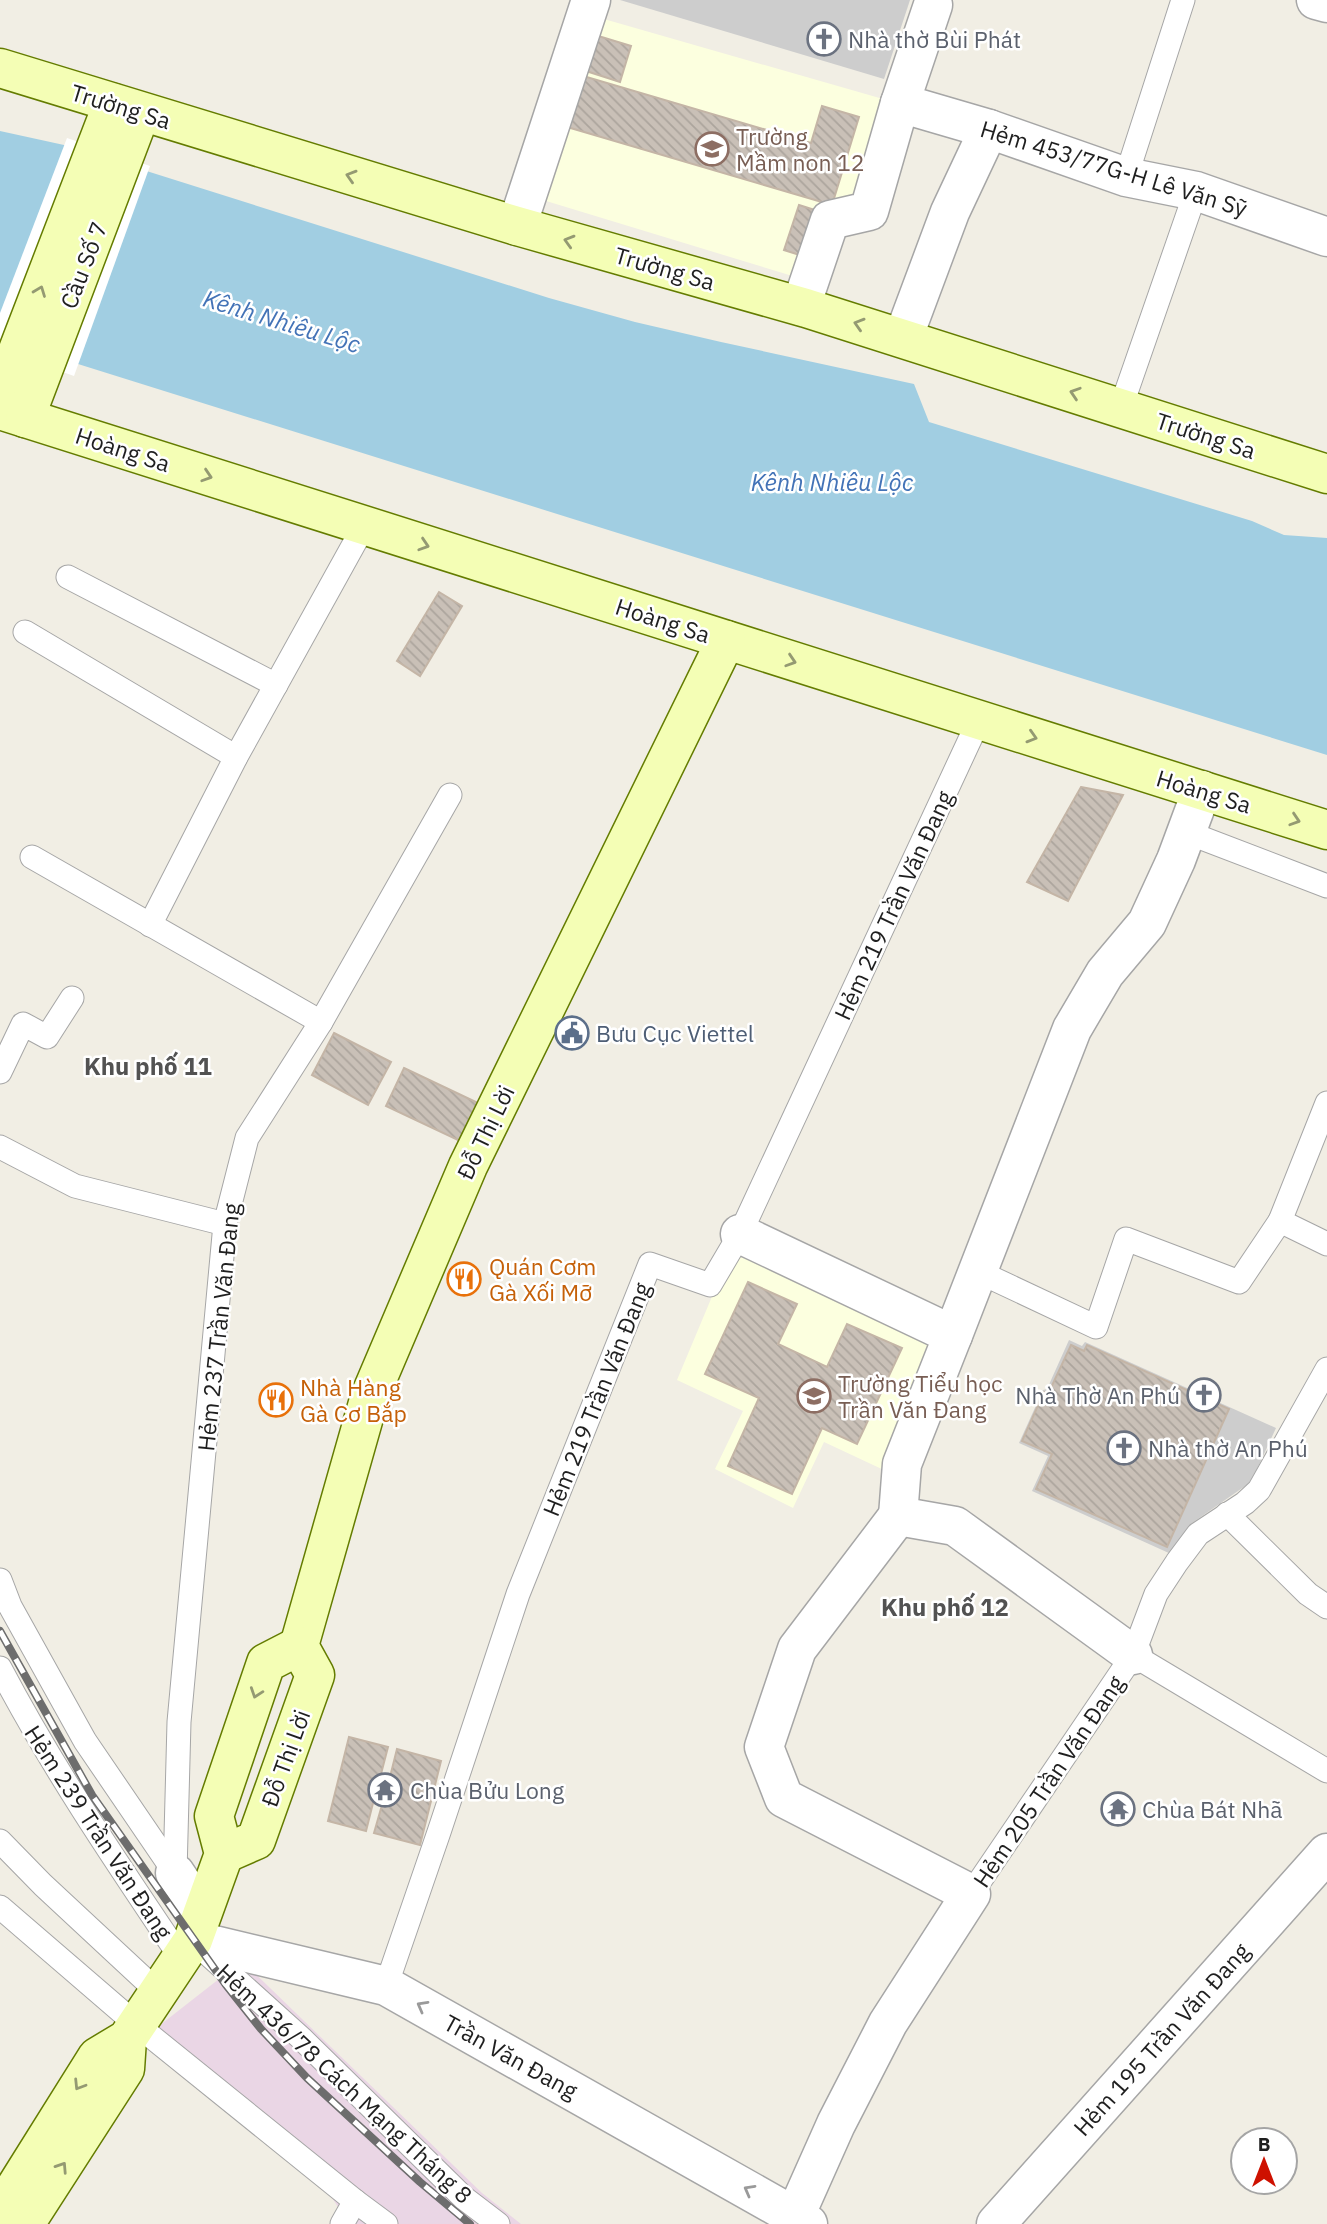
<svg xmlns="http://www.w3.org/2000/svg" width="1327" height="2224" viewBox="0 0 1327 2224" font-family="'IBM Plex Sans',sans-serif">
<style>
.education{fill:#fcffdf}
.religious{fill:#cdcdcd}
.railway{fill:#ead6e5}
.water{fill:#a1cee2}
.pier{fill:#fff}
.building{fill:url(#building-back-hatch);stroke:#c4b5a6;stroke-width:2}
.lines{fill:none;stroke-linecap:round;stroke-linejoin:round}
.lane-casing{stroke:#a6a6a6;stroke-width:25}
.street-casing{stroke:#a6a6a6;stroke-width:41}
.secondary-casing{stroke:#647c00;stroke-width:41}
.lane{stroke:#fff;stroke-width:23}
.street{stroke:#fff;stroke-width:38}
.secondary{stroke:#f4feb5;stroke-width:38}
.rail-casing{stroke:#6d6d6d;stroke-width:8}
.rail{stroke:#fff;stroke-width:5;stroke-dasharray:16;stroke-linecap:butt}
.oneway{stroke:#949a72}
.oneway2{stroke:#9a9a9a}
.labels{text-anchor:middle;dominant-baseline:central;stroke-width:5;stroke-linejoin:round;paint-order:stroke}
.worship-label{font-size:23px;fill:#5b616d;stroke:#fff;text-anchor:start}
.street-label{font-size:23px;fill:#1f1f1f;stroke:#fff}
.education-label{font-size:23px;fill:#785e54;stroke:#fff;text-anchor:start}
.service-label{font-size:23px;fill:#4e5e75;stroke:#fff;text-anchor:start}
.food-label{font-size:23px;fill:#c56008;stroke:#fff;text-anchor:start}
.water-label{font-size:24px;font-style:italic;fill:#4373b7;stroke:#fff}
.neighbourhood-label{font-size:24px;font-weight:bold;fill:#525252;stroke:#fff}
</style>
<defs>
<pattern id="building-back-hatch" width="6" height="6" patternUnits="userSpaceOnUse" patternTransform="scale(1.75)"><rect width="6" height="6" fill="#c9c0b7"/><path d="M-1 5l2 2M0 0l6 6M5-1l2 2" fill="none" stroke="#aca59d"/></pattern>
</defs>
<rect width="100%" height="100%" fill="#f1eee4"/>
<g class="education">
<path d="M590,15L890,101L861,201L809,281L533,197Z"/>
<path d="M729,1256L782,1264L941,1342L886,1471L824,1442L793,1508L715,1469L743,1411L677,1380Z"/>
</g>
<g class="religious">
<path d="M620,0H910L884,79Z"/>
<path d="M1069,1340L1082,1346L1085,1342L1276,1428L1251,1482L1192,1523L1171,1554L1032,1491L1048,1456L1019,1443L1043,1390L1047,1389Z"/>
</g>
<path class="railway" d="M242,1961L482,2193L521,2224H349L296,2142L155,2029Z"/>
<path class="water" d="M0,131L64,145L549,298L635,322L721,342L914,384L929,422L1252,521L1284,535L1327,538V755L78,364L0,335Z"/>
<path class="pier" d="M67,138L150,166L74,376L0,350V313Z"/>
<g class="building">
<path d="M595,35L631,46L620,82L583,70Z"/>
<path d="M573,73L811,143L822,106L859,117L832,205L557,124Z"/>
<path d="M799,205L824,213L809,258L784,250Z"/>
<path d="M439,592L462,606L420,676L397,661Z"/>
<path d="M1081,787L1123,795L1068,901L1027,882Z"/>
<path d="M334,1033L391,1062L368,1105L312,1075Z"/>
<path d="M404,1068L478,1103L460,1141L386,1106Z"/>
<path d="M748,1282L797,1304L778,1344L827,1367L847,1324L902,1348L857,1444L822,1428L792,1494L728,1466L759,1398L705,1374Z"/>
<path d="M1071,1345L1084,1351L1087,1345L1229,1409L1167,1547L1036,1489L1052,1454L1022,1441L1044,1392H1049Z"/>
<path d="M349,1737L388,1747L381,1774L390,1777L397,1749L441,1761L420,1845L374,1833L382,1805L373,1803L366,1831L328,1821Z"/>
</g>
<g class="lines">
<defs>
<g id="lane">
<path d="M1126,177L1183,0"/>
<path d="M1121,407L1196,191"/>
<path d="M68,577L276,685"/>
<path d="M25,632L236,757"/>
<path d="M1186,832L1327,886"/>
<path d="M32,857L321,1022"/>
<path d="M150,925L236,757L364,526"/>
<path d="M0,1072L23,1024L47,1037L72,998"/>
<path d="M1327,1103L1280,1221L1327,1244"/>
<path d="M0,1147L75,1186L225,1224"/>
<path d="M977,1271L1096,1327L1126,1239L1239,1282L1280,1221"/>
<path d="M1227,1514L1308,1594L1327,1607"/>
<path d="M0,1580L10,1606L85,1741L175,1873"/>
<path d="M1133,1655L1327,1771"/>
<path d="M0,1668C53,1769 117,1863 181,1958"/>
<path d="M0,1841L43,1885L158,1992"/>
<path d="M175,1873L179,1722L225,1224L247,1138L321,1022L450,795"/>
<path d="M971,1894L1133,1655L1156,1594L1177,1562L1198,1534L1245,1503L1259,1490L1327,1369"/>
<path d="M0,1907L137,2025L355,2201L386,2224"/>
<path d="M200,1947L301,2038L464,2198L498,2224"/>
<path d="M386,1986L439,1832L518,1594L650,1264L710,1285L740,1234L979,720"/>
<path d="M342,2224L355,2201"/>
</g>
<g id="street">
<path d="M1316,0L1327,3"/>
<path d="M900,103L989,129L1126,177L1196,191L1327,237"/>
<path d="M517,226L591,0"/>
<path d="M801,306L830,220L869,211L900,103L933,5"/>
<path d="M903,338L950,212L989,129"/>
<path d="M740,1234L953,1335L902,1464L898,1516L955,1526L1133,1655"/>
<path d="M953,1335L1072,1029L1105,973L1147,923L1176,860L1202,790"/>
<path d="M175,1873L202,1913"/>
<path d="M193,1940L386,1986L808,2224"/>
<path d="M795,2216L836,2124L888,2023L971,1894L784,1798L764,1747L797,1649L898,1516"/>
<path d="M996,2224L1327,1853"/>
</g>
<g id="secondary">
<path d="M0,68L517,226L806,308L1327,474"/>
<path d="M0,397L113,103"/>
<path d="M0,410L1327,830"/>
<path d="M25,418L141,112"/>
<path d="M224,1854L256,1840L315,1675L299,1646L370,1396L468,1166L726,640"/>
<path d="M0,2212L97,2057L127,2039L193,1940L224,1854L214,1816L266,1663L299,1646"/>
<path d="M25,2224L125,2069L127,2039"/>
</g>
</defs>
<use href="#lane" class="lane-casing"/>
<use href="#street" class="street-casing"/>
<use href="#secondary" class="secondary-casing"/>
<use href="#lane" class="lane"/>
<use href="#street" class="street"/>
<use href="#secondary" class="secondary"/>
<defs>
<path id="rail" d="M0,1631L92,1795L226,1985L261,2029L307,2078L420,2182L470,2224"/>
</defs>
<use href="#rail" class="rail-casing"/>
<use href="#rail" class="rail"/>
</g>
<defs><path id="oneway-chevron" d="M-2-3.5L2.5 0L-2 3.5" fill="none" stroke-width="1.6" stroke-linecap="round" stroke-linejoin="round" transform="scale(1.75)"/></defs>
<g class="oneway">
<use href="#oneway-chevron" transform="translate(351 176) rotate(-163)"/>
<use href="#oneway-chevron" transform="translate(569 241) rotate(-164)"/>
<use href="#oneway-chevron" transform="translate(40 291) rotate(-69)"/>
<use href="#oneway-chevron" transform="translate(859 324) rotate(-163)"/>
<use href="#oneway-chevron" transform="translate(1075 393) rotate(-162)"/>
<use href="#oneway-chevron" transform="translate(207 476) rotate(18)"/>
<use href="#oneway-chevron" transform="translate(424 545) rotate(18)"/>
<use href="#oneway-chevron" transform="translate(791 661) rotate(18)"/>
<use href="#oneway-chevron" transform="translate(1032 737) rotate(17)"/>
<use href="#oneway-chevron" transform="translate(1295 820) rotate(18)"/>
<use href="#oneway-chevron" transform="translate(256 1693) rotate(109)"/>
<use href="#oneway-chevron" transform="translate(79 2085) rotate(122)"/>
<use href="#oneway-chevron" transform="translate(62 2167) rotate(-57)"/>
</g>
<g class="oneway2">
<use href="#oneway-chevron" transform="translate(422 2006) rotate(-151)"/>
<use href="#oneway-chevron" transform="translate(749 2190) rotate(-151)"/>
</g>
<defs>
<symbol id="church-ring" viewBox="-11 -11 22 22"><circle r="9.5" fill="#fff" stroke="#6b7280" stroke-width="1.5"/><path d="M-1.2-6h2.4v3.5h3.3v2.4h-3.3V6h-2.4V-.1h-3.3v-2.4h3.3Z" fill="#6b7280"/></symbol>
<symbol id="school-ring" viewBox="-11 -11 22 22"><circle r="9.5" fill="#fff" stroke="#8d6e63" stroke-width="1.5"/><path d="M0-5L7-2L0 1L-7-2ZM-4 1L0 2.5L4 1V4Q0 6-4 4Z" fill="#8d6e63"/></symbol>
<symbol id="civic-ring" viewBox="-11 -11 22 22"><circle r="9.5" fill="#fff" stroke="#5c6f8a" stroke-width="1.5"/><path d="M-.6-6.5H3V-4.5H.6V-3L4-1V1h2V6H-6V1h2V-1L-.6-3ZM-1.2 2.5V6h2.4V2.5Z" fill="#5c6f8a"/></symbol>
<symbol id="restaurant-ring" viewBox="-11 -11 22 22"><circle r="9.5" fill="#fff" stroke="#e8710a" stroke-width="1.5"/><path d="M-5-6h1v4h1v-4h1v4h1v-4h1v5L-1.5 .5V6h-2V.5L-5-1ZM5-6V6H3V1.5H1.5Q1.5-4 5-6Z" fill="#e8710a"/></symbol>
<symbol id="temple-ring" viewBox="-11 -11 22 22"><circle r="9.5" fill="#fff" stroke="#6b7280" stroke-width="1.5"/><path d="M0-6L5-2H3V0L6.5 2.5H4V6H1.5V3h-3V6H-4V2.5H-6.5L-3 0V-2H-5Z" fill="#6b7280"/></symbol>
</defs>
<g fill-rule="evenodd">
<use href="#church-ring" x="805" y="20" width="38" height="38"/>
<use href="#school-ring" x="693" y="130" width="38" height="38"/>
<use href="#civic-ring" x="553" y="1014" width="38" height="38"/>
<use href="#restaurant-ring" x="445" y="1260" width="38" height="38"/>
<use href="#church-ring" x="1185" y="1376" width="38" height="38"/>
<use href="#school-ring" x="795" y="1377" width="38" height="38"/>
<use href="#restaurant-ring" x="257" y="1381" width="38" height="38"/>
<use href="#church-ring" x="1105" y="1429" width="38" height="38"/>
<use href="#temple-ring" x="366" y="1771" width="38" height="38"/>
<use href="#temple-ring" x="1099" y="1790" width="38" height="38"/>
</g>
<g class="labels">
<g class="worship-label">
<text x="848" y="39">Nhà thờ Bùi Phát</text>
<text x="1180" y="1395" text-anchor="end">Nhà Thờ An Phú</text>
<text x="1148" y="1448">Nhà thờ An Phú</text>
<text x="410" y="1790">Chùa Bửu Long</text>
<text x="1142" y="1809">Chùa Bát Nhã</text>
</g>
<g class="street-label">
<text transform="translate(121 106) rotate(17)">Trường Sa</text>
<text transform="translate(1114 168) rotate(17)">Hẻm 453/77G-H Lê Văn Sỹ</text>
<text transform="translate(83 265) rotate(-69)">Cầu Số 7</text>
<text transform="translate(665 268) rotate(16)">Trường Sa</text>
<text transform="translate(1206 435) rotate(18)">Trường Sa</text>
<text transform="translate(123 449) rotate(18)">Hoàng Sa</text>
<text transform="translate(663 620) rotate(18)">Hoàng Sa</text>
<text transform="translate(1204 791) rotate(17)">Hoàng Sa</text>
<text transform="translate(893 905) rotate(-65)">Hẻm 219 Trần Văn Ðang</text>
<text transform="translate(485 1132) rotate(-64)">Đỗ Thị Lời</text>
<text transform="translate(218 1327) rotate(-84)">Hẻm 237 Trần Văn Đang</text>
<text transform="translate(596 1399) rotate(-68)">Hẻm 219 Trần Văn Ðang</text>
<text transform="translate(285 1758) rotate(-70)">Đỗ Thị Lời</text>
<text transform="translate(1048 1781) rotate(-56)">Hẻm 205 Trần Văn Ðang</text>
<text transform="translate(99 1832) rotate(57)">Hẻm 239 Trần Văn Đang</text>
<text transform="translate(1161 2039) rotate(-48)">Hẻm 195 Trần Văn Ðang</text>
<text transform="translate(511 2056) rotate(29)">Trần Văn Ðang</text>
<text transform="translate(345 2083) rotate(43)">Hẻm 436/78 Cách Mạng Tháng 8</text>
</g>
<g class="education-label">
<text x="736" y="136">Trường<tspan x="736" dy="26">Mầm non 12</tspan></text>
<text x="838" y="1383">Trường Tiểu học<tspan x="838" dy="26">Trần Văn Đang</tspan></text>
</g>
<g class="service-label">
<text x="596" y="1033">Bưu Cục Viettel</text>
</g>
<g class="food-label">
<text x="489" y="1266">Quán Cơm<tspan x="489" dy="26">Gà Xối Mỡ</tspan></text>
<text x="300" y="1387">Nhà Hàng<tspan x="300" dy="26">Gà Cơ Bắp</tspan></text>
</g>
<g class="water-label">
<text transform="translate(282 321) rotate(17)">Kênh Nhiêu Lộc</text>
<text x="832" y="482">Kênh Nhiêu Lộc</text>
</g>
<g class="neighbourhood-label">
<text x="148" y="1066">Khu phố 11</text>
<text x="945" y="1607">Khu phố 12</text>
</g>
</g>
<g transform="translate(1264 2161)"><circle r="33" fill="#ffffff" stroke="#a5a5a5" stroke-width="2"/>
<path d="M0-5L12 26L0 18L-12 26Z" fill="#ce1100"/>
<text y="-10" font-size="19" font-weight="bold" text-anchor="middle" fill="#1f1f1f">B</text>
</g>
</svg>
